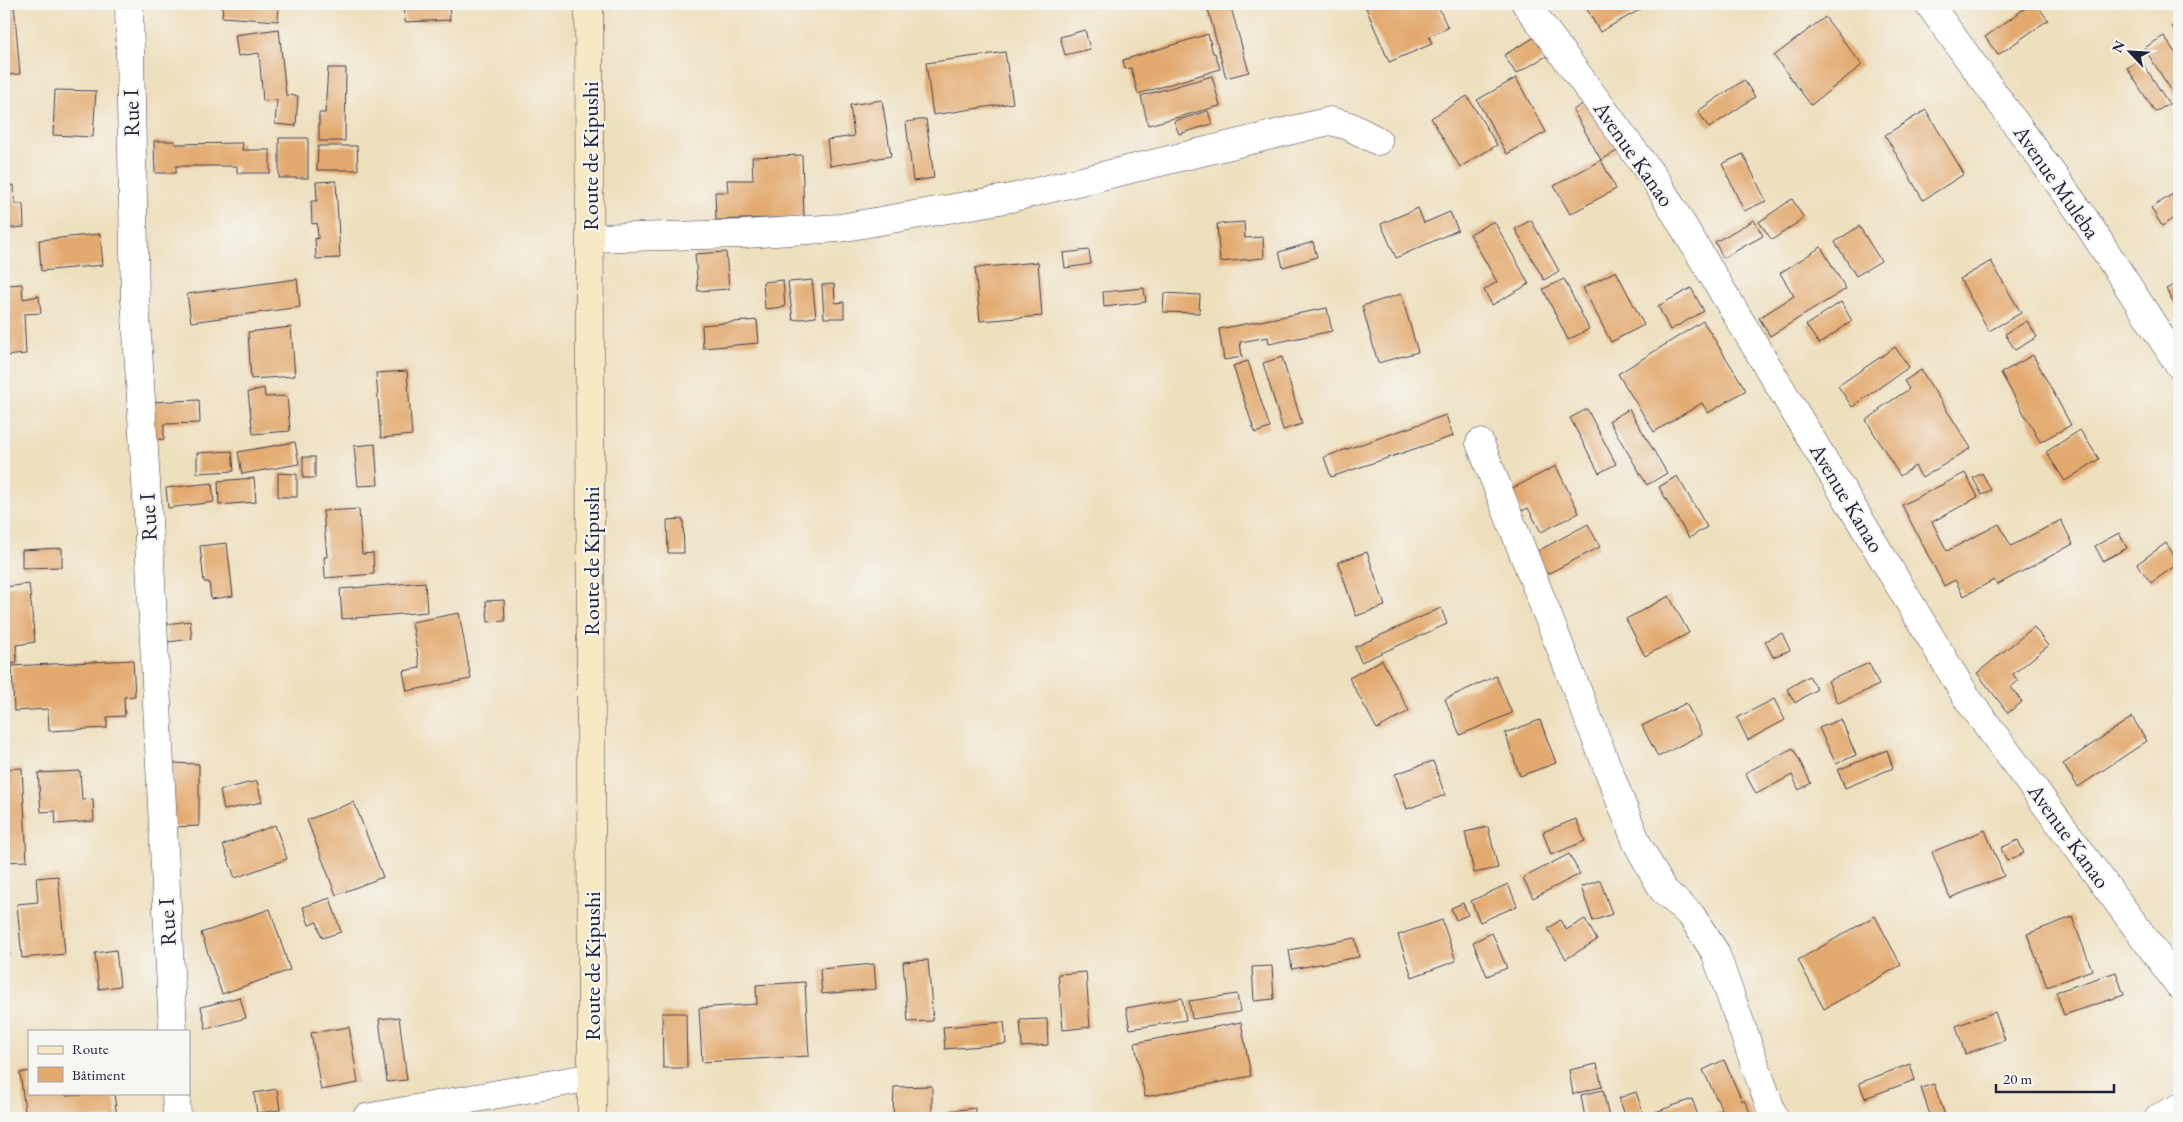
<svg xmlns="http://www.w3.org/2000/svg" width="2183" height="1122" viewBox="0 0 2183 1122" font-family="'EB Garamond',serif">
<style>
.building{fill:#e3aa70}
.lines{fill:none;stroke-linecap:round;stroke-linejoin:round}
.street-casing{stroke:#413e4e;stroke-width:29}
.secondary-casing{stroke:#413e4e;stroke-width:29}
.street{stroke:#fff;stroke-width:28}
.secondary{stroke:#f6e9c3;stroke-width:28}
.labels{text-anchor:middle;dominant-baseline:central;stroke-width:4.5;stroke-linejoin:round;paint-order:stroke}
.street-label{font-size:22px;fill:#22223b;stroke:#f6f6f2}
</style>
<rect width="100%" height="100%" fill="#f6f6f2"/>
<filter id="ink" filterUnits="userSpaceOnUse"><feTurbulence type="fractalNoise" baseFrequency=".02" numOctaves="2"/><feDisplacementMap in="SourceGraphic" scale="10" xChannelSelector="R" yChannelSelector="G"/><feConvolveMatrix kernelMatrix="1 2 1 2 8 2 1 2 1" color-interpolation-filters="sRGB"/></filter>
<filter id="wash" filterUnits="userSpaceOnUse"><feTurbulence type="fractalNoise" baseFrequency=".0096" numOctaves="4" result="noise"/><feDisplacementMap in="SourceGraphic" scale="20" xChannelSelector="R" yChannelSelector="G"/><feGaussianBlur stdDeviation="1.12" result="paint"/><feColorMatrix in="noise" values="0 0 0 0 0 0 0 0 0 0 0 0 0 0 0 0 0 1.4 0 .05"/><feComposite in="paint" operator="in"/></filter>
<g filter="url(#wash)">
<rect width="100%" height="100%" fill="#eedfbd"/>
<g id="blocks">
<g class="building">
<path d="M4,4H14L20,74L4,75Z"/>
<path d="M223,4H279L278,21L222,17Z"/>
<path d="M404,4H449L450,20L405,22Z"/>
<path d="M1230,4L1249,72L1226,78L1207,5Z"/>
<path d="M1376,4H1437L1448,28L1429,36L1432,44L1389,62L1366,8Z"/>
<path d="M1584,4H1650L1600,32Z"/>
<path d="M2031,4H2044L2045,6L2040,9L2048,20L1998,55L1985,37Z"/>
<path d="M1825,17L1862,65L1811,105L1774,56Z"/>
<path d="M2179,22V41L2172,26Z"/>
<path d="M279,29L286,95L298,96L296,126L275,124L277,100L263,101L259,53L238,56L235,35Z"/>
<path d="M1085,30L1090,49L1065,55L1060,37Z"/>
<path d="M1208,34L1213,53H1215L1220,69L1138,94L1131,68L1125,69L1123,60Z"/>
<path d="M1537,36L1548,55L1516,74L1504,55Z"/>
<path d="M2164,36L2179,59V102L2144,48Z"/>
<path d="M1005,52L1013,103L933,115L926,63Z"/>
<path d="M2140,59L2169,104L2155,112L2127,68Z"/>
<path d="M328,68H346L345,141H319V113H325Z"/>
<path d="M1212,76L1220,106L1148,125L1141,96Z"/>
<path d="M1516,78L1546,132L1507,154L1477,100Z"/>
<path d="M1744,80L1755,97L1709,128L1698,111Z"/>
<path d="M55,90L96,91L93,137L53,135Z"/>
<path d="M1467,96L1497,145L1460,167L1431,118Z"/>
<path d="M1591,99L1619,150L1601,160L1573,110Z"/>
<path d="M882,100L891,156L830,166L827,140L854,136L850,105Z"/>
<path d="M1926,110L1964,174L1923,200L1885,135Z"/>
<path d="M1208,111L1212,124L1179,134L1174,121Z"/>
<path d="M926,119L934,178L913,181L906,122Z"/>
<rect x="279" y="138" width="29" height="40"/>
<path d="M154,141H175V144L243,143L242,150H270V173H237V166H176V173H155Z"/>
<path d="M318,146H357L358,170H317Z"/>
<path d="M1743,154L1766,201L1744,211L1722,164Z"/>
<path d="M802,155L804,217L716,220L715,192H728L727,180H753L752,157Z"/>
<path d="M1601,160L1616,189L1570,214L1554,186Z"/>
<path d="M336,181L340,258L316,259L315,238L318,239L317,223L312,224L311,201H317L316,182Z"/>
<path d="M14,185L15,204H23L24,227L4,229V186Z"/>
<path d="M2179,190V223L2175,217L2162,226L2151,208Z"/>
<path d="M1792,199L1804,218L1772,240L1759,222Z"/>
<path d="M1418,208L1424,223L1450,212L1458,230L1396,258L1381,224Z"/>
<path d="M1531,220L1559,271L1544,280L1515,229Z"/>
<path d="M1754,220L1763,236L1723,258L1715,242Z"/>
<path d="M1494,221L1529,284L1492,305L1484,290L1497,282L1470,234Z"/>
<path d="M1244,222L1245,238L1263,237L1264,258L1220,262L1217,224Z"/>
<path d="M1859,226L1881,261L1856,276L1835,242Z"/>
<path d="M100,234L103,265L41,271L39,240Z"/>
<path d="M1313,242L1317,257L1283,267L1279,252Z"/>
<path d="M1821,247L1846,289L1770,336L1759,318L1794,296L1780,273Z"/>
<path d="M1089,250L1091,264L1065,268L1063,253Z"/>
<path d="M726,252L729,289L698,291L695,254Z"/>
<path d="M1991,261L2021,313L1989,331L1960,279Z"/>
<path d="M1038,262L1042,316L980,321L975,268Z"/>
<path d="M1616,271L1644,325L1611,342L1583,288Z"/>
<path d="M297,279L300,307L191,322L187,294Z"/>
<path d="M1564,279L1589,329L1568,340L1543,289Z"/>
<path d="M783,280L785,307L765,309L763,282Z"/>
<path d="M812,280L816,317L793,320L788,282Z"/>
<path d="M2179,282V312L2166,289Z"/>
<path d="M22,284L23,299L39,296L41,313L24,314L26,354L4,356V285Z"/>
<path d="M834,284L835,303L844,302V318H824L822,285Z"/>
<path d="M1144,288L1146,302L1104,307L1103,292Z"/>
<path d="M1691,288L1704,311L1670,330L1658,306Z"/>
<path d="M1164,293L1200,295L1199,313L1163,312Z"/>
<path d="M1401,294L1418,352L1378,363L1362,306Z"/>
<path d="M1841,302L1852,321L1819,344L1806,325Z"/>
<path d="M1327,308L1332,331L1269,344L1268,337L1240,342L1242,357L1224,360L1219,329Z"/>
<path d="M757,320L759,343L703,348L702,325Z"/>
<path d="M1703,321L1746,390L1708,413L1702,403L1654,432L1618,374Z"/>
<path d="M2027,321L2037,337L2015,350L2005,334Z"/>
<path d="M291,327L295,376L251,379L248,332Z"/>
<path d="M1895,347L1909,367L1852,407L1838,386Z"/>
<path d="M2033,355L2071,425L2040,442L2001,373Z"/>
<path d="M1282,357L1302,424L1283,430L1263,363Z"/>
<path d="M1248,361L1270,428L1255,433L1233,366Z"/>
<path d="M1921,370L1971,448L1922,478L1915,466L1900,476L1866,420L1880,411L1879,409L1909,389L1904,381Z"/>
<path d="M407,371L412,435L381,438L376,373Z"/>
<path d="M264,388L265,397L287,396L290,431L253,434L248,392Z"/>
<path d="M199,400L200,423L164,424V439L150,440L148,402Z"/>
<path d="M1587,409L1616,464L1599,473L1570,418Z"/>
<path d="M1629,409L1667,473L1647,485L1609,421Z"/>
<path d="M1446,415L1453,436L1331,477L1324,457Z"/>
<path d="M2080,430L2099,459L2065,481L2046,452Z"/>
<path d="M295,442L299,464L242,474L238,452Z"/>
<path d="M375,444L378,485L358,486L354,446Z"/>
<path d="M232,451L234,471L197,473V453Z"/>
<rect x="303" y="457" width="12" height="21"/>
<path d="M1556,466L1579,513L1541,532L1528,508L1522,511L1511,489Z"/>
<path d="M278,473L297,474V497H278Z"/>
<path d="M1965,473L1978,497L1932,522L1947,551L1999,524L2011,546L2061,520L2073,544L1997,585L1994,580L1964,596L1955,580L1944,586L1902,505Z"/>
<path d="M1982,473L1991,490L1982,495L1973,478Z"/>
<path d="M1677,476L1707,527L1689,538L1659,487Z"/>
<path d="M254,478L256,502L219,505L218,481Z"/>
<path d="M212,483L214,502L168,508L166,488Z"/>
<path d="M359,509L362,554L373,553L374,574L325,578L324,557H327L323,511Z"/>
<path d="M683,519L684,553H668L667,520Z"/>
<path d="M1588,524L1600,547L1547,574L1536,552Z"/>
<path d="M2119,533L2127,548L2103,561L2095,546Z"/>
<path d="M227,543L233,596L211,599L209,582H204L200,546Z"/>
<path d="M2166,543L2179,563L2151,583L2137,564Z"/>
<path d="M62,548V567L22,568V550Z"/>
<path d="M1367,552L1385,606L1356,616L1338,562Z"/>
<path d="M425,582L427,612L342,619L340,589Z"/>
<path d="M29,584L35,642L16,645L17,663L4,665V587Z"/>
<path d="M1669,596L1689,633L1645,656L1626,619Z"/>
<path d="M504,600L505,621L488,622L486,601Z"/>
<path d="M1441,608L1447,624L1361,662L1355,647Z"/>
<path d="M459,613L471,679L407,691L403,671L420,668L412,622Z"/>
<path d="M190,621L192,639L168,642L166,624Z"/>
<path d="M2034,627L2048,646L2013,674L2018,681L2011,687L2022,702L2008,713L1977,673Z"/>
<path d="M1782,633L1790,650L1773,657L1765,641Z"/>
<path d="M133,660L135,696L124,697L125,716L107,717V728L49,731L48,709L14,711L12,666Z"/>
<path d="M1382,660L1409,711L1377,729L1349,678Z"/>
<path d="M1869,663L1879,685L1838,703L1828,681Z"/>
<path d="M1496,676L1512,713L1460,735L1445,699Z"/>
<path d="M1809,676L1817,689L1795,703L1787,689Z"/>
<path d="M1774,699L1785,720L1748,740L1737,718Z"/>
<path d="M1686,703L1702,734L1658,757L1642,726Z"/>
<path d="M2132,717L2147,741L2078,787L2063,764Z"/>
<path d="M1841,719L1856,755L1836,764L1819,728Z"/>
<path d="M1540,720L1556,763L1520,776L1505,733Z"/>
<path d="M1793,748L1811,783L1799,790L1792,775L1756,794L1745,773Z"/>
<path d="M1887,750L1893,768L1845,788L1838,770Z"/>
<path d="M1433,761L1445,795L1407,809L1395,774Z"/>
<path d="M173,763L199,764V826L172,827Z"/>
<path d="M22,768L27,861L5,862L4,769Z"/>
<path d="M80,771L82,800L93,799L94,821L56,824L55,811L41,812L38,773Z"/>
<path d="M257,781L262,802L224,810L220,790Z"/>
<path d="M354,802L383,877L336,895L307,820Z"/>
<path d="M1576,819L1585,841L1551,855L1543,832Z"/>
<path d="M275,825L287,859L235,878L223,845Z"/>
<path d="M1488,827L1498,868L1474,873L1465,832Z"/>
<path d="M1985,830L2004,876L1950,898L1932,852Z"/>
<path d="M2018,840L2024,853L2007,861L2001,848Z"/>
<path d="M1569,854L1580,874L1533,898L1523,878Z"/>
<path d="M58,876L65,954L22,958L17,904L38,902L36,878Z"/>
<path d="M1600,880L1612,914L1593,921L1581,887Z"/>
<path d="M1508,884L1517,906L1480,922L1471,901Z"/>
<path d="M330,898L341,932L322,938L317,922L309,925L303,907Z"/>
<path d="M1463,903L1468,915L1456,920L1451,908Z"/>
<path d="M270,909L290,970L222,994L201,933Z"/>
<path d="M4,911H7L8,956H4Z"/>
<path d="M1875,916L1901,965L1824,1009L1798,960Z"/>
<path d="M2072,917L2092,970L2047,987L2027,934Z"/>
<path d="M1585,919L1597,940L1566,959L1548,929L1560,920L1566,930Z"/>
<path d="M1442,920L1456,961L1412,977L1398,935Z"/>
<path d="M1492,933L1507,968L1487,976L1473,942Z"/>
<path d="M1355,938L1359,957L1292,969L1289,950Z"/>
<path d="M116,950L120,986L99,989L95,953Z"/>
<path d="M928,960L933,1021L908,1022L903,962Z"/>
<path d="M874,964L876,989L822,994L820,969Z"/>
<path d="M1272,966L1274,999L1254,1001L1252,967Z"/>
<path d="M1086,972L1090,1027L1063,1030L1058,974Z"/>
<path d="M2116,972L2124,995L2064,1015L2056,992Z"/>
<path d="M805,982L809,1056L702,1062L699,1008L757,1004L756,985Z"/>
<path d="M1237,994L1240,1012L1192,1019L1189,1001Z"/>
<path d="M240,997L246,1018L206,1029L201,1007Z"/>
<path d="M1182,998L1186,1020L1130,1029L1126,1008Z"/>
<path d="M1995,1012L2005,1040L1965,1054L1956,1026Z"/>
<path d="M662,1013H686L687,1068H663Z"/>
<path d="M399,1017L407,1080L387,1082L379,1019Z"/>
<path d="M1047,1019L1048,1045L1022,1047L1020,1020Z"/>
<path d="M1004,1022L1006,1044L945,1049L943,1027Z"/>
<path d="M1241,1022L1251,1076L1145,1097L1135,1043Z"/>
<path d="M349,1027L358,1083L321,1090L311,1033Z"/>
<path d="M1724,1060L1742,1101L1744,1100L1753,1118H1705L1722,1110L1703,1070Z"/>
<path d="M1597,1064L1602,1087L1573,1094L1569,1070Z"/>
<path d="M1910,1064L1915,1080L1865,1098L1859,1083Z"/>
<path d="M29,1071V1093H65L66,1096L114,1093L117,1118H26L20,1073Z"/>
<path d="M1934,1084L1946,1118H1931L1921,1088Z"/>
<path d="M932,1086V1118H893L894,1087Z"/>
<path d="M277,1089L280,1110L257,1113L254,1093Z"/>
<path d="M1603,1090L1609,1118H1585L1581,1095Z"/>
<path d="M1636,1092L1644,1116L1692,1099L1699,1118H1626L1619,1098Z"/>
<path d="M975,1108L976,1118H949V1111Z"/>
</g>
</g>
</g>
<g filter="url(#ink)">
<use href="#blocks" fill-opacity="0" stroke="#413e4e" stroke-width="1"/>
<g class="lines">
<defs>
<g id="street">
<path d="M129,4L135,299L147,499L173,1031"/>
<path d="M1526,4L1656,181L1967,698L2179,985"/>
<path d="M1929,4L2082,215L2179,365"/>
<path d="M590,238L744,234L840,228L1011,198L1330,121L1349,126L1378,141"/>
<path d="M1480,443L1637,843L1663,890L1691,915L1715,952L1774,1118"/>
<path d="M176,1093L177,1118"/>
<path d="M366,1118L592,1077"/>
<path d="M2158,1118L2179,1108"/>
</g>
<path id="secondary" d="M589,4L592,1118"/>
</defs>
<use href="#street" class="street-casing"/>
<use href="#secondary" class="secondary-casing"/>
<use href="#street" class="street"/>
<use href="#secondary" class="secondary"/>
</g>
</g>
<g class="labels">
<g class="street-label">
<text transform="translate(131 113) rotate(-91)">Rue I</text>
<text transform="translate(1634 154) rotate(55)">Avenue Kanao</text>
<text transform="translate(590 156) rotate(-90)">Route de Kipushi</text>
<text transform="translate(2057 182) rotate(55)">Avenue Muleba</text>
<text transform="translate(1847 498) rotate(59)">Avenue Kanao</text>
<text transform="translate(148 517) rotate(-93)">Rue I</text>
<text transform="translate(591 561) rotate(-90)">Route de Kipushi</text>
<text transform="translate(2069 836) rotate(54)">Avenue Kanao</text>
<text transform="translate(167 922) rotate(-93)">Rue I</text>
<text transform="translate(592 966) rotate(-90)">Route de Kipushi</text>
</g>
</g>
<rect width="2183" height="1122" fill="none" stroke="#f6f6f2" stroke-width="20"/>
<rect x="28" y="1030" width="162" height="65" fill="#f6f6f2" stroke="#a1a1a9"/>
<rect x="38" y="1046" width="25" height="8" fill="#f6e9c3" stroke="#a1a1a9"/>
<text x="72" y="1054" font-size="15" fill="#22223b">Route</text>
<rect x="38" y="1067" width="25" height="15" fill="#e3aa70" stroke="#a1a1a9"/>
<text x="72" y="1080" font-size="15" fill="#22223b">Bâtiment</text>
<g transform="translate(2130 52) rotate(295)" stroke="#f6f6f2" stroke-width="4" paint-order="stroke">
<path d="M0-4L9 19L0 12L-9 19Z" fill="#22223b"/>
<text y="-8" font-size="14" font-weight="bold" text-anchor="middle" fill="#22223b">N</text>
</g>
<path d="M1996 1084v8h118v-8" fill="none" stroke="#22223b" stroke-width="2.5"/>
<text x="2003" y="1084" font-size="15" fill="#22223b" stroke="#f6f6f2" stroke-width="4" paint-order="stroke">20 m</text>
</svg>
